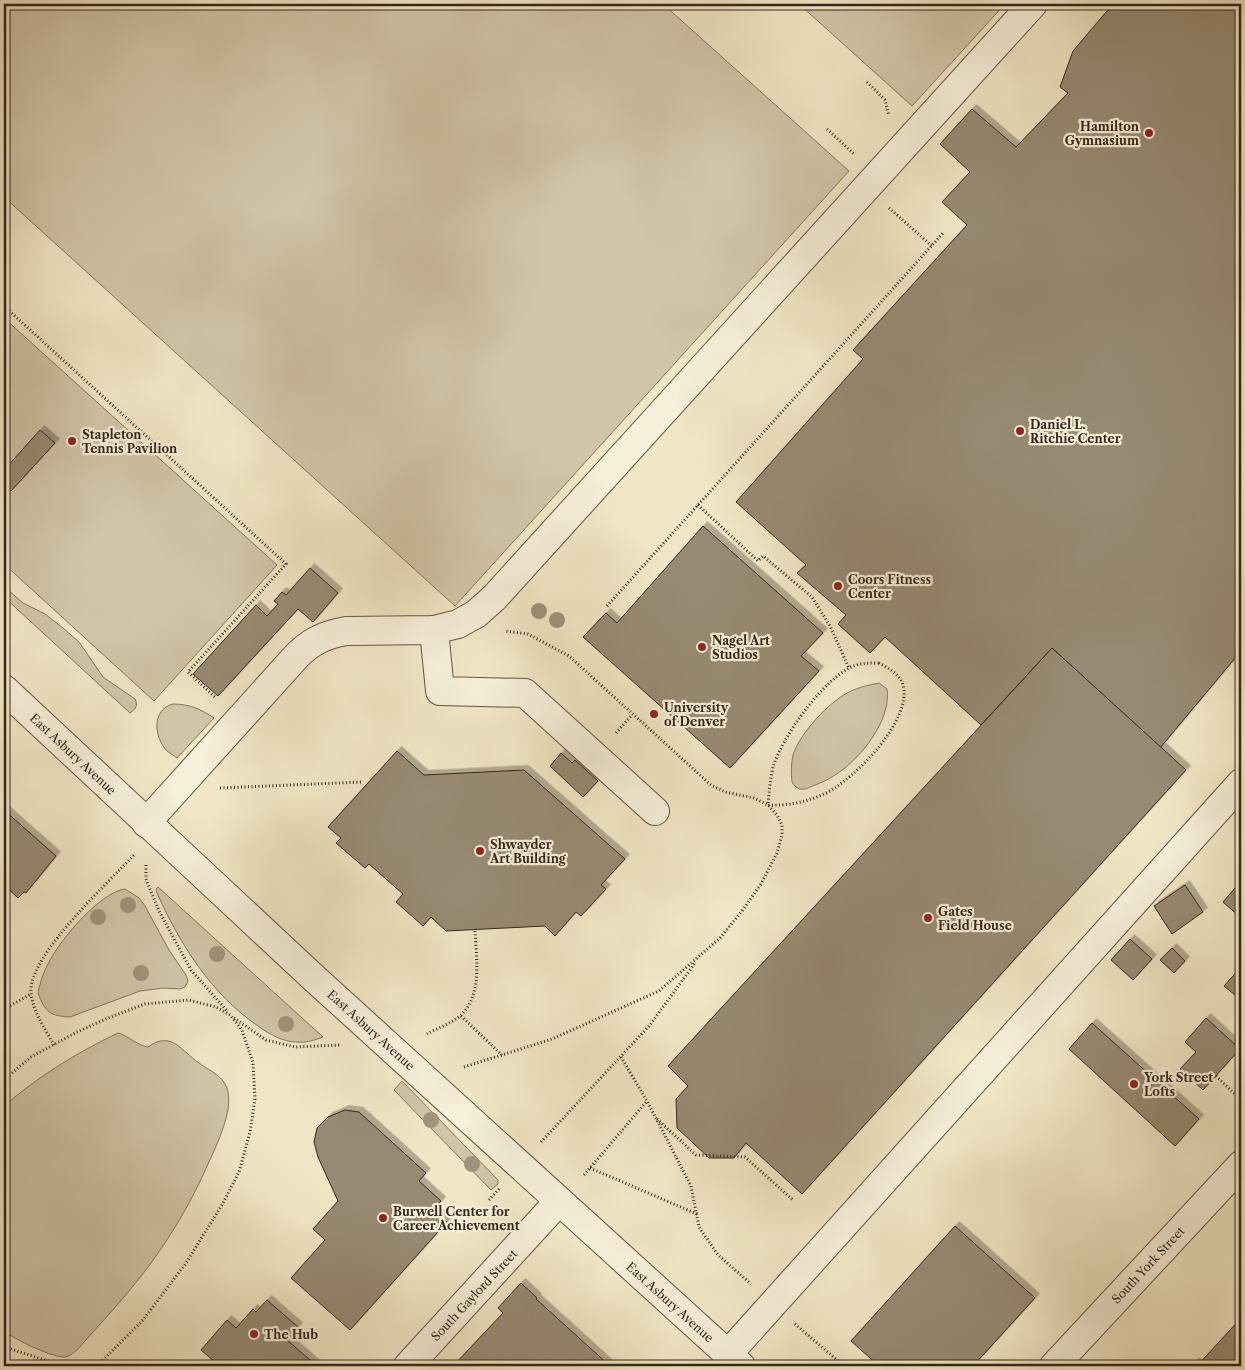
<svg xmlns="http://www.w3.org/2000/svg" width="1245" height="1370" viewBox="0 0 1245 1370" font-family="'Libre Caslon Text',serif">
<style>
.green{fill:#d1c5a8;stroke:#847661}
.building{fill:#978a73;stroke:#36261a;filter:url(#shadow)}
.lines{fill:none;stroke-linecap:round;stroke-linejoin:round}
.minor-casing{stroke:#655645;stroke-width:30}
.path{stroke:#36261a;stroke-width:3;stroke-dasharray:1 2.5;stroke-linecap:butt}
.minor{stroke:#f6efd9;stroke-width:28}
.tree{fill:#a0927b}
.poi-dot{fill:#8f2418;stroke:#f6efd9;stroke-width:2}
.labels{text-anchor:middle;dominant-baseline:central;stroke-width:4.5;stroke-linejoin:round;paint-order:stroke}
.poi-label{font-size:12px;font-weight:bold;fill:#36261a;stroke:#f6efd9;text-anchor:start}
.street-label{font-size:12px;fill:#36261a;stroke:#f6efd9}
</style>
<defs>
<filter id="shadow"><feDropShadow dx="4.5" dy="-4.5" stdDeviation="0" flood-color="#0004"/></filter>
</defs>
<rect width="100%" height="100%" fill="#f1e6c5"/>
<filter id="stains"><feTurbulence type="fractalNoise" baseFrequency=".004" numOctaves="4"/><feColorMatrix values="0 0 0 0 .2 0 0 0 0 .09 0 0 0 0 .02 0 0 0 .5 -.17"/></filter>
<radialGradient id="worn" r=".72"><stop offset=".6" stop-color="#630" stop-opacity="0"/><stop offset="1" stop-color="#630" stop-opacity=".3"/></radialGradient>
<g class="green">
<path d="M4,4H663L849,171L455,606L4,197Z"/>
<path d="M799,4H1005L912,106Z"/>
<path d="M4,318L277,565L154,701L4,564Z"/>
<path d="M4,584L8,590L23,603L45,614L63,628L79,642L103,677L135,699C138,705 136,709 130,713L4,597Z"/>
<path d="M879,683L887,689C889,703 884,718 877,730C864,753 841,776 815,785C810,787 805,790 800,789C796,788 794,785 792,782C791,773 791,764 793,755C800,733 829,702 849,692C859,687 869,685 879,683Z"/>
<path d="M173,704C189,704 201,709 214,718L177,758C174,756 170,753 167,751C154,737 151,710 173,704Z"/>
<path d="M158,887L323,1037C315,1040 306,1043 297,1042C283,1042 269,1034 258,1026C211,994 180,944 157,893L156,889Z"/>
<path d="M125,889L139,898L145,906L169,950L186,975L188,981L185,987L180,989L163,988L140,991L70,1017C50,1016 45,1012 38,993C40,983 43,973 48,964C59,941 100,892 125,889Z"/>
<path d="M118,1033C129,1036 136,1045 148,1047C172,1030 181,1051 199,1063C207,1069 217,1073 223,1081C230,1089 229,1101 228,1110C224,1129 216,1147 208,1164C191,1203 169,1240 142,1275C122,1301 99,1325 77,1350C73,1353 69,1357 63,1357C49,1356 16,1340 4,1331V1106C39,1076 76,1053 118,1033Z"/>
<path d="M402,1081L498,1180V1184L491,1190L394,1090Z"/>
</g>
<g class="building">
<path d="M1122,4H1241V651L1160,748L1052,648L981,725L885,637L870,653L838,624L846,615L797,573L806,565L736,502L863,359L853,350L967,225L942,202L970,172L940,144L972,109L1016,147L1068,93L1060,87L1073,51L1107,11Z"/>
<path d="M40,430L55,443L11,491L4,484V470Z"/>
<path d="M703,526L823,633L801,656L819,671L730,768L583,637L606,613L617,623Z"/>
<path d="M310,568L338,593L313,622L298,609L218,696L193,674L256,605L267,616L278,604L274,601L282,592L286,595Z"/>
<path d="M1052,648L1186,770L802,1194L746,1143L734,1158H709L677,1128L676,1099L688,1086L668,1066Z"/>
<path d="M397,751L424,775L524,770L625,859L601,885L606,889L581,916L576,912L555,936L545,926L446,931L431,917L423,926L396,902L403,894L369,864L365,868L336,843L341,838L328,827Z"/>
<path d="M561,753L572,763L575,760L598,781L583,797L550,766Z"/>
<path d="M4,810L56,856L26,893L24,892L18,898L4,885Z"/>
<path d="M1241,881V918L1223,902Z"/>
<path d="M1185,885L1203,912L1172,934L1154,906Z"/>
<path d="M1130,939L1152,959L1133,980L1111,960Z"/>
<path d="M1172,948L1185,961L1174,973L1160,960Z"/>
<path d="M1241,967V1000L1224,986Z"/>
<path d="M1206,1018L1240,1049L1203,1090L1180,1069L1196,1052L1185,1042Z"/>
<path d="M1092,1023L1199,1119L1175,1146L1069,1049Z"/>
<path d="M345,1110L359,1112L426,1173L419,1181L441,1201L434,1209L447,1222L350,1330L291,1278L325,1240L313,1229L338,1201L318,1157L314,1142L317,1128L328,1117Z"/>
<path d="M955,1226L1035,1298L973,1366H879L851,1341Z"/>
<path d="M521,1283L537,1298L536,1299L610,1366H453L503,1313L498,1308Z"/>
<path d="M267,1300L298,1327L287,1340L317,1366H211L215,1362L201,1350L227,1320L236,1328L253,1309L256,1312Z"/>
<path d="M1241,1318V1366H1191L1195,1362L1198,1365Z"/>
</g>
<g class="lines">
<defs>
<g id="minor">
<path d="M434,630L440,691L525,693L655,811"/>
<path d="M4,689L315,979L741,1366"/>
<path d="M146,823L293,660C308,643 323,635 346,631L434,630L458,624L476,614L494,598L1033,4"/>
<path d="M728,1354L1241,783"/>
<path d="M408,1366L559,1201"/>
<path d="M1054,1366L1241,1165"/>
</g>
</defs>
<use href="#minor" class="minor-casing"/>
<g class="path">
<path d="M867,82L885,100L889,116"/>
<path d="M827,129L854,154"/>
<path d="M889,208L932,246"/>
<path d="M4,306L286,564L188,672L216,698"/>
<path d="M698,505L758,561L763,556L812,597L830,626L849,668"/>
<path d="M607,606L944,232"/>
<path d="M879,663C888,668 900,674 903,685C913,720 853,781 824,794C806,802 788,806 768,805C769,793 770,780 773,767C783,736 820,684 849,668C858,663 868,663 879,663Z"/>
<path d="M616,733L632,715"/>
<path d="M220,788L362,782"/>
<path d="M146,865V879L159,911L191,970L228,1012"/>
<path d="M4,1009L31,994"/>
<path d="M461,1016L502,1055"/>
<path d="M234,1018L266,1040L295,1047L340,1045"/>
<path d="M427,1034C436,1029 454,1022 461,1015C483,994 476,957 475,930"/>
<path d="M54,1045C45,1029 32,1010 31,992C29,955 109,882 135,854"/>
<path d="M621,1057L647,1101L691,1186L699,1227L718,1255L751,1284"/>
<path d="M464,1067L552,1039L659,991L720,938L742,911L761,884L777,853L782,835V825L777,815L768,805L754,798L725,792L711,785L569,656L528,634L505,631"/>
<path d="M1216,1076L1241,1100"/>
<path d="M4,1080L31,1057L77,1032L108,1018L145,1004L188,1000L216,1007L230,1015L242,1030L253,1063L255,1099L250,1132L239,1172L222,1205L186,1263L143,1320L97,1366"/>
<path d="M657,1119L696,1155L745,1157L793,1200"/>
<path d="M541,1142L650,1025L695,963"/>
<path d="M590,1168L697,1214"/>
<path d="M584,1175L647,1101"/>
<path d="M489,1200L499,1189"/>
<path d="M795,1324L844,1366"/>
<path d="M4,1347L64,1366"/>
<path d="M4,1363L5,1366"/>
</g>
<use href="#minor" class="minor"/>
</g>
<g class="tree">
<circle cx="539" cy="611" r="8"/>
<circle cx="557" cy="620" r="8"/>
<circle cx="128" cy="905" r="8"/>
<circle cx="98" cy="917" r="8"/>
<circle cx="217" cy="954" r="8"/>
<circle cx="141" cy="973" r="8"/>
<circle cx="286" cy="1024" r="8"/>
<circle cx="431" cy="1120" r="8"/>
<circle cx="472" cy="1164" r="8"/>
</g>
<g class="poi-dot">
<circle cx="1149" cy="133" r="5"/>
<circle cx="1020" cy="431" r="5"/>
<circle cx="72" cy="441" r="5"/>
<circle cx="838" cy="586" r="5"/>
<circle cx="702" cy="647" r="5"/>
<circle cx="654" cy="714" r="5"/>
<circle cx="480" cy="851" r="5"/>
<circle cx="928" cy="918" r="5"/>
<circle cx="1134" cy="1084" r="5"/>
<circle cx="383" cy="1218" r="5"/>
<circle cx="254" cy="1334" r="5"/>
</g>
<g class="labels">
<g class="poi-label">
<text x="1139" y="126" text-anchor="end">Hamilton<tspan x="1139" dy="14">Gymnasium</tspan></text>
<text x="1030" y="424">Daniel L.<tspan x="1030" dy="14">Ritchie Center</tspan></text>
<text x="82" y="434">Stapleton<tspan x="82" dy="14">Tennis Pavilion</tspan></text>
<text x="848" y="579">Coors Fitness<tspan x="848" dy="14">Center</tspan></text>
<text x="712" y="640">Nagel Art<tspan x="712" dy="14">Studios</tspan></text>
<text x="664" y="707">University<tspan x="664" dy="14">of Denver</tspan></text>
<text x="490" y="844">Shwayder<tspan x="490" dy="14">Art Building</tspan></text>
<text x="938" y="911">Gates<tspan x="938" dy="14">Field House</tspan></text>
<text x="1144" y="1077">York Street<tspan x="1144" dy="14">Lofts</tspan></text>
<text x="393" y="1211">Burwell Center for<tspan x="393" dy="14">Career Achievement</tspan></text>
<text x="264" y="1334">The Hub</text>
</g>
<g class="street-label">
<text transform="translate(73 754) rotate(43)">East Asbury Avenue</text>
<text transform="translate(371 1030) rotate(42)">East Asbury Avenue</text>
<text transform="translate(1148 1265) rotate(-47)">South York Street</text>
<text transform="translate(474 1295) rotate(-47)">South Gaylord Street</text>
<text transform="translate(670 1302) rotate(42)">East Asbury Avenue</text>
</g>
</g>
<rect width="1245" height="1370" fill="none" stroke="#f1e6c5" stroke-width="20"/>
<rect x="5" y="5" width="1235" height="1360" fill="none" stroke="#36261a" stroke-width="2.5"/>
<rect x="10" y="10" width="1225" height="1350" fill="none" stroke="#36261a"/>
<rect width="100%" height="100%" filter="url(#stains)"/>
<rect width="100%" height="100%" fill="url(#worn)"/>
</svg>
